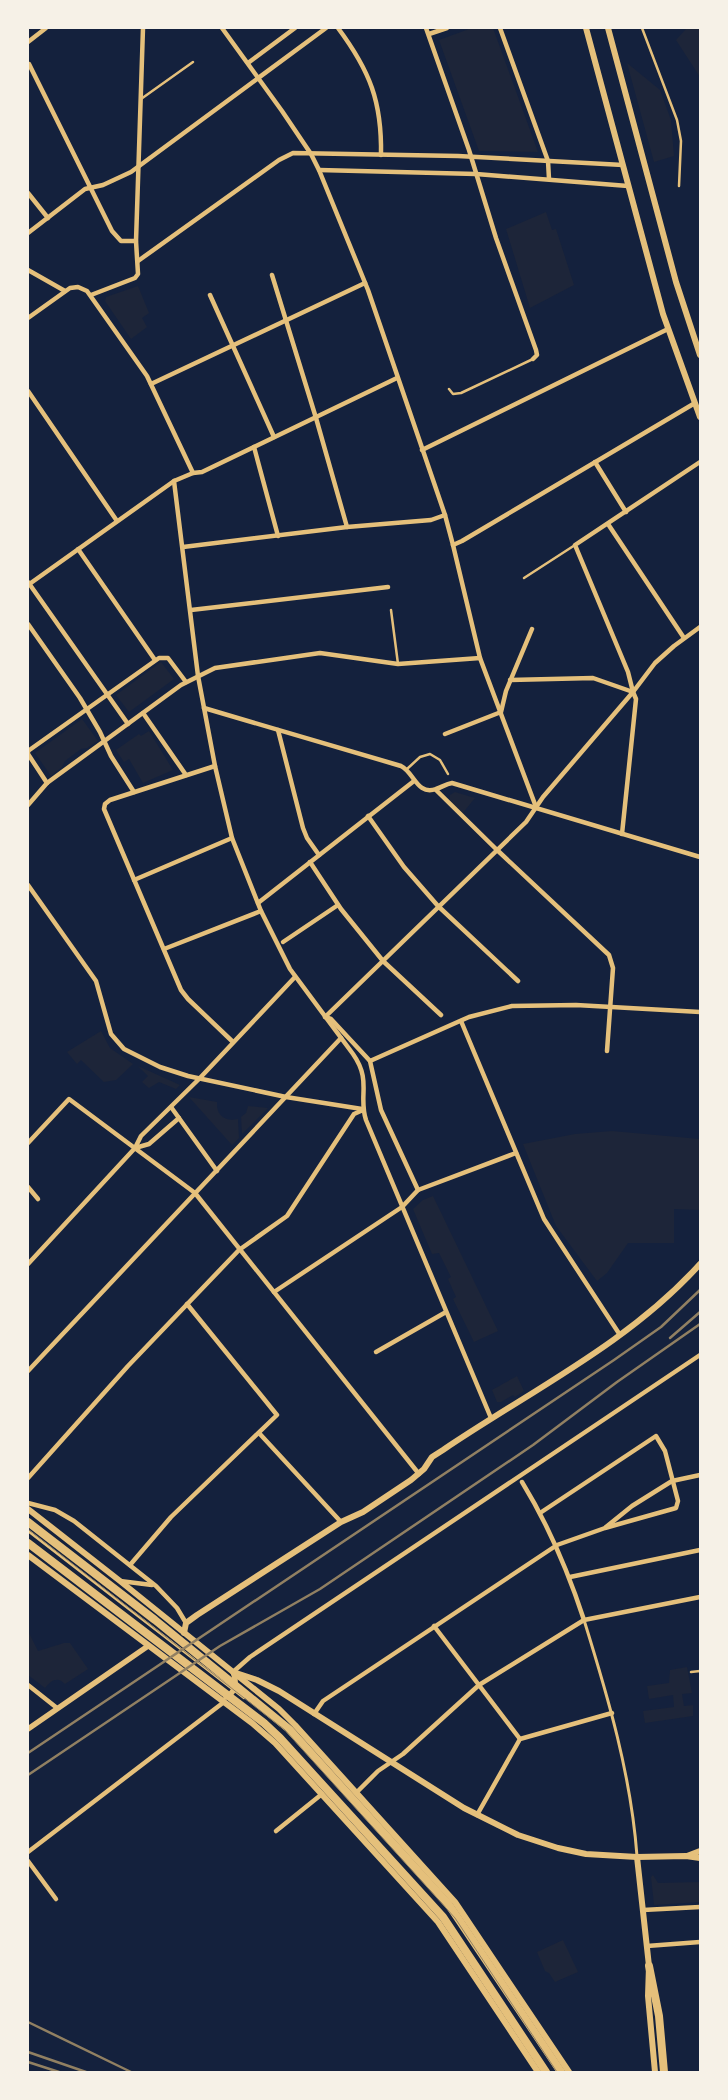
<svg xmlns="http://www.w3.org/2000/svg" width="728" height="2100" viewBox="0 0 728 2100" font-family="'Titillium Web',sans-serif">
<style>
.green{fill:#1d2539}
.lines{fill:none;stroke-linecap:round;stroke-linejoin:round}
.service{stroke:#e5c07b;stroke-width:2.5}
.pedestrian{stroke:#e5c07b;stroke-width:3}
.minor{stroke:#e5c07b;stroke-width:4.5}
.tertiary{stroke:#e5c07b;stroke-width:5.5}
.secondary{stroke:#e5c07b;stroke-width:6}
.trunk{stroke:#e5c07b;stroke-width:8}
.tram{stroke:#918062;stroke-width:1}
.rail{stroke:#918062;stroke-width:2.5}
</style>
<rect width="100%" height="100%" fill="#14213d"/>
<g class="green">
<path d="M472,28H493L538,152L479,151L439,40Z"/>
<path d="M687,28H700V77L676,40Z"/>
<path d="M627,63L660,90L671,120L674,156L654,162Z"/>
<path d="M546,212L552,230L556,229L574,285L530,308L506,229Z"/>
<path d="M138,286L149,313L142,318L147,327L131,339L105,301L106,297Z"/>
<path d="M161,662L174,679L129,712L116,695Z"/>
<path d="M82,719L98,741L87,748L81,749L65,761L62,767L51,776L35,753Z"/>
<path d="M149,731L173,770L143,783L129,759L124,762L116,750L139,734L141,736Z"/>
<path d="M455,792L475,798L462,814L450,801V795Z"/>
<path d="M101,1031L110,1048L133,1064L116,1080L104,1082L81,1060L77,1064L67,1052Z"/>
<path d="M138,1066L180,1085L176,1089L159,1082L149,1088L142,1082L148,1076Z"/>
<path d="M189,1097L217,1102C216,1115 225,1122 238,1119L239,1138L232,1145Z"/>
<path d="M248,1106L268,1108L242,1134L241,1117L246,1113Z"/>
<path d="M612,1131L700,1139V1210L674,1209V1243H628L607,1273L597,1281L556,1226L523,1144L575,1134Z"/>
<path d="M433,1196L498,1331L474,1342L453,1299L456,1297L448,1279L451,1277L439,1253L432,1254L413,1209L423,1200Z"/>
<path d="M517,1376L524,1391L515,1397L513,1395L501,1402H497L492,1390Z"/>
<path d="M28,1631L38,1651L64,1643H70L88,1669L65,1684C58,1676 51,1680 45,1688L28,1675Z"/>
<path d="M687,1667L692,1693L682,1694L684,1706L693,1705V1716L645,1723L643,1711L674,1707L673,1695L649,1699L647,1686L669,1683L670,1670Z"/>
<path d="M653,1875L658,1883L700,1882V1902L654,1905L651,1877Z"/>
<path d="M563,1940L578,1972L555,1982L549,1973L545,1971L537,1952Z"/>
</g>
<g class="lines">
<g class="service">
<path d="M642,28L677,120L681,141L679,186"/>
<path d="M141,99L193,62"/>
<path d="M449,389L453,394L461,393L533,359"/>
<path d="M524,578L575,545"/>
<path d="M391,610L398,664"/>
<path d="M407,769L420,757L430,754L440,760L448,774"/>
<path d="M28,1531L244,1698"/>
<path d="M691,1672L700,1671"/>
</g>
<path class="pedestrian" d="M584,1620C608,1697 631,1775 637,1856"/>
<g class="minor">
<path d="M222,28L282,111L311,154L319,170L368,290L445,515L453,545L480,658L536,807"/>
<path d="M338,28C370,71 382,102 381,155"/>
<path d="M426,28L469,150L496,238L536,350L537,355L533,359"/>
<path d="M500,28L548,161L549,179"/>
<path d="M429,34L447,28"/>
<path d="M28,42L46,28"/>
<path d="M248,63L295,28"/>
<path d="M29,64L112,231L121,241H136"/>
<path d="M319,170L476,174L628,186"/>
<path d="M28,193L48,218"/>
<path d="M28,233L85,189L103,185L131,172L326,28"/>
<path d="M138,261L279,160L293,153L458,156L623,165"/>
<path d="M28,270L65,291"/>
<path d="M272,275L316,418L347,527"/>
<path d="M91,295L135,278L138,274L136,241L143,28"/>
<path d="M210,295L274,437"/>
<path d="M28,318L70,288L78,287L87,291L147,376L193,473L174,481L198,676L215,766L232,838L261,911L290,969L353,1054C372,1081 358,1096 366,1120L491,1418"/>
<path d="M151,384L365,283"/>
<path d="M28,391L117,521"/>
<path d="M254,447L278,536"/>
<path d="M422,450L668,329"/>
<path d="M595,462L626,512"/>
<path d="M193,473L202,472L397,378"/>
<path d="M608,524L684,638"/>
<path d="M453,545L462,541L695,403"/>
<path d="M183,547L347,527L431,520L445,515"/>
<path d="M78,549L155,660"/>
<path d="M28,582L128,724"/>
<path d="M28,585L174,481"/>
<path d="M191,610L388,587"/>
<path d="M28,624L80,698L100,732L111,756L134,792"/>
<path d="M510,680L593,678L633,692"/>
<path d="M204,708L401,766C414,772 417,796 436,789C442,787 446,784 452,783L700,857"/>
<path d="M143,713L186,775"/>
<path d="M278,730L303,828L307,838L319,855"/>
<path d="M445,734L501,712L506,691L532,629"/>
<path d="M215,766L110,800L105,804L104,809L181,990L188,999L233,1042"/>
<path d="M47,783L28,754V751L159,658H168L186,682"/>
<path d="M436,790L496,849L609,955L613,968L607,1051"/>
<path d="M28,805L47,783L181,685L215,668L320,653L398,664L480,658"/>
<path d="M368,816L404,867L438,906L518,981"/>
<path d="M622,834L636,699L633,692L628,672L575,545L700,462"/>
<path d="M310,862L341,909L383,961L441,1015"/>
<path d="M134,880L232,838"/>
<path d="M28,885L96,981L111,1034L124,1049L160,1067L188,1076L286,1097L362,1109"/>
<path d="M258,903L414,781"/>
<path d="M283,942L338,905"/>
<path d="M164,949L261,911"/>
<path d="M461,1021L544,1219L620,1335"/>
<path d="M370,1061L469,1017L512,1006L576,1005L700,1012"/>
<path d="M171,1107L217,1171"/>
<path d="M28,1143L69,1099L195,1193L419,1474"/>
<path d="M135,1148L149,1144L179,1118"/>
<path d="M28,1187L38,1199"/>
<path d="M418,1190L381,1110L370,1061L331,1019L325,1017L526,822L543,797L633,692L655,663L674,646L700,627"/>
<path d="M28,1264L135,1148L141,1136L199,1079L295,977"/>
<path d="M274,1292L402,1207L418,1190L516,1153"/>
<path d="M376,1352L446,1312"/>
<path d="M28,1371C132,1260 237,1150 341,1038"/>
<path d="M259,1433L341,1522"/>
<path d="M28,1478L128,1366L239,1250L287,1216L354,1114L363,1110"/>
<path d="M522,1482C549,1526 568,1571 584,1620"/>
<path d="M28,1503L55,1510L74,1521L156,1586L177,1608L186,1623"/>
<path d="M606,1527L632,1506L672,1481L700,1475"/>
<path d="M130,1565L171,1517L277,1415L187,1304"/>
<path d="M570,1577L700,1550"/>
<path d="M120,1581L152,1585"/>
<path d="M434,1626L520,1739"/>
<path d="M233,1672L250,1657L700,1355"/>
<path d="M28,1685L57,1708"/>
<path d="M314,1714L323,1701L557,1545L605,1528L676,1508L678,1501L665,1451L656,1436L540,1513"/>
<path d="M357,1792L378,1771L403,1754L479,1685L584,1620L700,1597"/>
<path d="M477,1815L520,1739L612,1713"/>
<path d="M276,1831L322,1794"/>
<path d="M28,1852L224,1702"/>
<path d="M28,1861L56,1899"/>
<path d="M643,1910L700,1907"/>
<path d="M647,1946L700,1942"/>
</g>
<g class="tertiary">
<path d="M226,1697C236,1692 237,1682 233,1672"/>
<path d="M28,1729L148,1646"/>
</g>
<g class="secondary">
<path d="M586,28L663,314L700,417"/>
<path d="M608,28L676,282L700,355"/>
<path d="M28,1509L120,1581L279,1709L295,1725L455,1902L569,2072"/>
<path d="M28,1555L252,1723L275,1743L438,1922L538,2072"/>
<path d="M184,1633L186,1623L197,1615L341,1522L363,1512L411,1480L424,1469L432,1457L443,1450C530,1391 629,1343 700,1264"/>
<path d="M236,1673L257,1680L279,1691L464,1808L518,1835L558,1848L586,1854L637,1857L686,1856L700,1858"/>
<path d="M687,1856L700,1851"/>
<path d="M637,1857L649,1966L648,1996L655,2072"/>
</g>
<g class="trunk">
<path d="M28,1522L155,1620L289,1729L449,1905L561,2072"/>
<path d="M28,1543L264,1723L280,1738L443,1917L546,2072"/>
<path d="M649,1966L659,2016L664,2072"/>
</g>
<path class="tram" d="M28,1529L285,1730L455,1918L557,2072"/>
<g class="rail">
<path d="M670,1338L700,1312"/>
<path d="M28,1753L614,1360L661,1327L700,1290"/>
<path d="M28,1775L220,1646L320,1589L533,1445L617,1382L700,1324"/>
<path d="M28,2022L131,2072"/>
<path d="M28,2052L86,2072"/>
<path d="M28,2062L59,2072"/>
</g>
</g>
<rect width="728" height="2100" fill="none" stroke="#f6f1e7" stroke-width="58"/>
</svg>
